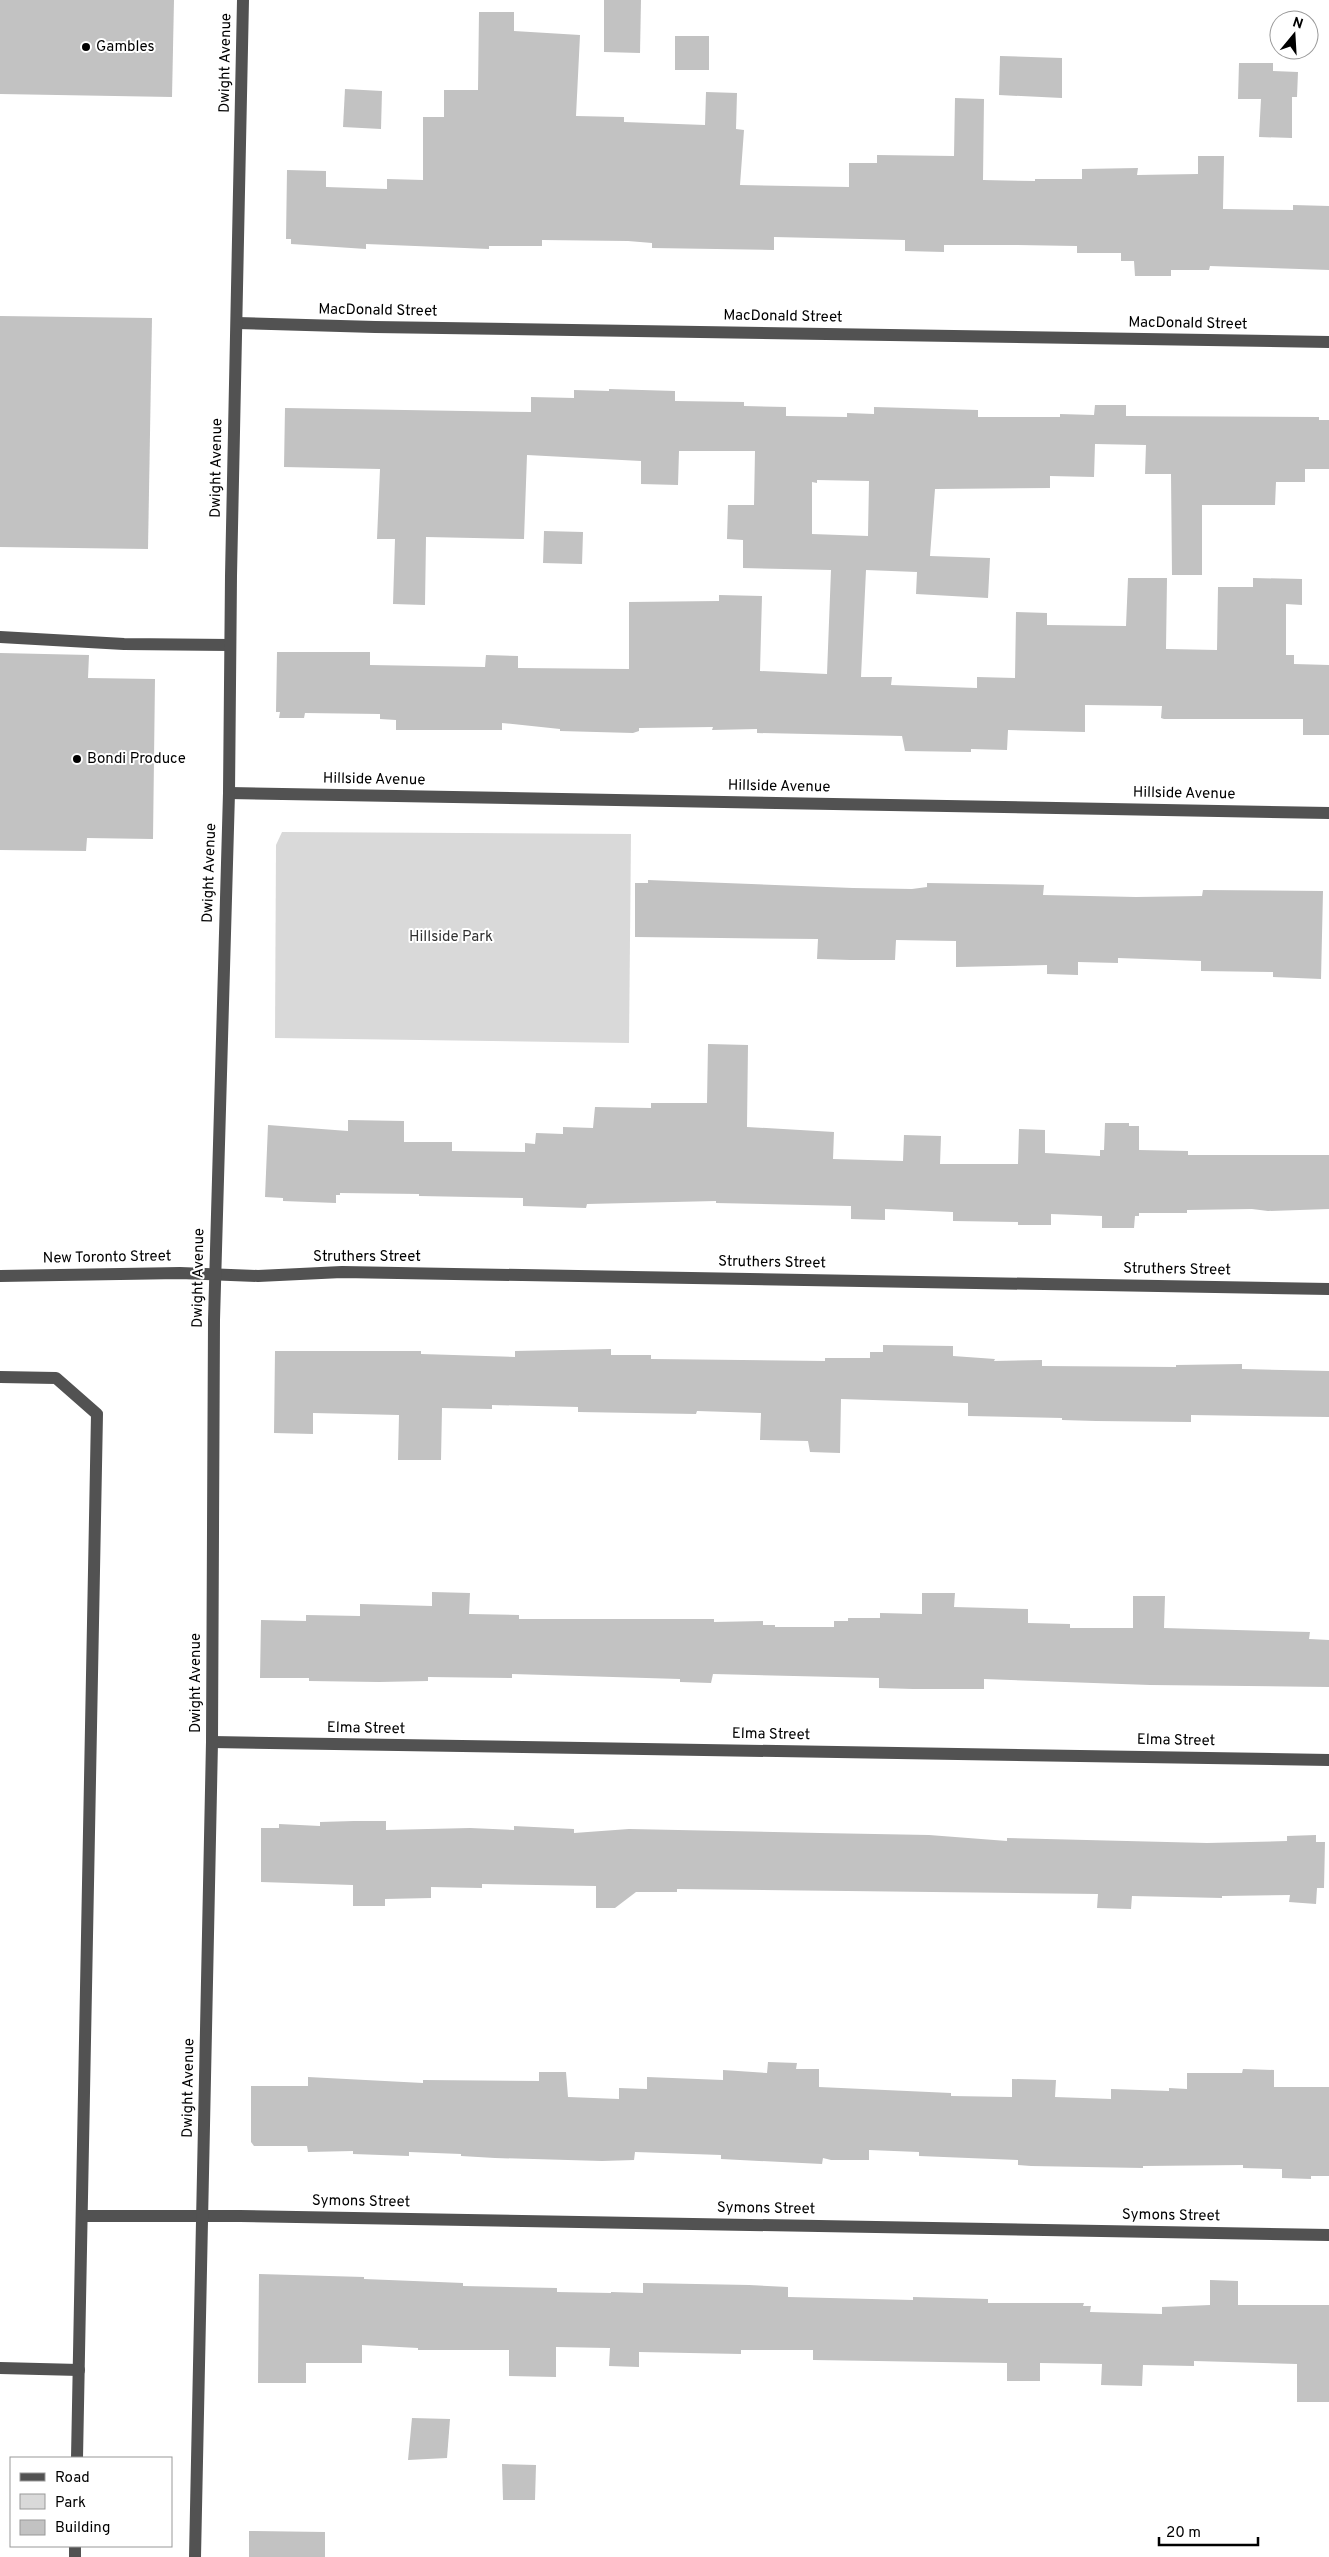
<svg xmlns="http://www.w3.org/2000/svg" width="1329" height="2557" viewBox="0 0 1329 2557" font-family="Overpass,sans-serif">
<style>
.green{fill:#d9d9d9}
.building{fill:#c2c2c2;fill-rule:evenodd}
.lines{fill:none;stroke-linecap:round;stroke-linejoin:round}
.minor{stroke:#525252;stroke-width:12}
.poi-dot{fill:#000;stroke:#fff;stroke-width:2}
.labels{text-anchor:middle;dominant-baseline:central;stroke-width:4;stroke-linejoin:round;paint-order:stroke}
.poi-label{font-size:15px;fill:#000;stroke:#fff;text-anchor:start}
.street-label{font-size:15px;fill:#000;stroke:#fff}
.park-label{font-size:15px;fill:#303030;stroke:#fff}
</style>
<rect width="100%" height="100%" fill="#fff"/>
<path class="green" d="M282,832L631,834L629,1043L275,1038L276,845Z"/>
<g class="building">
<path d="M0,0H174L172,97L0,94Z"/>
<path d="M604,0H641L640,53L604,52Z"/>
<path d="M479,12H514V31L580,35L576,116L624,117V122L705,125L706,92L737,93L736,129L744,130L740,185L849,187V163H877V155L954,156L955,98L984,99L983,180L1035,181V179H1082V169L1138,168L1137,175L1198,174V156H1224L1223,209L1293,210V205L1329,206V270L1210,266L1209,270H1171V276H1135L1134,261H1121V253H1077V246L1017,245H944V252L905,251V240L774,237V250L652,248V243L628,241L542,240V246H489V249L366,244V249L291,244V239H286L287,170L326,171V187L387,189V179L423,180V117H444V90H478Z"/>
<rect x="675" y="36" width="34" height="34"/>
<path d="M1000,56L1062,58V98L999,95Z"/>
<path d="M1239,63H1273V71L1298,72L1297,97H1292V138L1259,137L1261,99H1238Z"/>
<path d="M345,89L382,91L381,129L343,127Z"/>
<path d="M0,316L152,318L148,549L0,547Z"/>
<path d="M609,389L675,391V401L744,402V406L786,407V416L847,417V413L874,414V407L978,410V417H1060V414L1094,415L1095,405H1126V416L1319,417V420H1329V469H1305V482H1276L1275,505H1202V575H1172L1171,474H1145L1146,445L1095,444L1094,477L1050,476V488L935,489L930,556L990,558L988,598L916,594L917,572L866,570L861,677H892L891,685L977,688V677L1015,678L1016,612L1047,613V625L1126,626L1128,578H1167L1166,649L1217,650L1218,587H1253V578L1302,579V605L1286,604V655H1294V664L1329,665V735H1303V719H1164L1161,718L1162,706L1085,705V732L1008,730L1007,750L971,749V752L905,751L902,736L757,733V729L712,730L713,727L639,728V731L633,733L560,731V729L502,723V730H396V720L380,719V714L305,713L304,718H279L280,712H276L277,652H370V665L485,667L486,655L518,656V668L629,669V602L719,601V595L762,596L760,671L827,674L831,570L743,568V540L727,539L728,505H754L755,451H679L678,485L641,484V461L527,455L524,539L426,537L425,605L393,604L395,539H377L380,469L284,467L285,408L531,412V397L574,398V390L609,391ZM817,480L869,481L868,536L812,534V482L817,483Z"/>
<path d="M544,531L583,532L582,564L543,563Z"/>
<path d="M0,653L89,655L88,678L155,679L153,839L87,838L86,851L0,850Z"/>
<path d="M648,880L853,888L912,889L927,887V883L1044,885L1043,895L1136,897L1202,896L1203,890L1323,891L1321,979L1273,977V972L1201,971V961L1118,958V963L1078,962V975L1047,974V965L956,967V941L896,940L895,960H851L817,959L818,939L635,937V883H648Z"/>
<path d="M708,1044L748,1045L747,1127L834,1132L833,1159L903,1161L904,1135L941,1136L940,1164H1018L1019,1129L1045,1130V1153L1100,1156V1150H1104L1105,1123H1129V1126H1139V1150L1188,1151V1155H1329V1209L1268,1211L1252,1209L1187,1210V1213H1139V1216H1135L1134,1228H1102V1216L1051,1214V1225H1018V1222L953,1221V1212L885,1209V1220L851,1219V1206L716,1203V1201L587,1204L586,1208L523,1206V1198L419,1196V1194L340,1193V1195H336V1203L283,1201V1198L265,1197L268,1125L348,1131V1120L404,1121V1142H452V1151L525,1152V1143L535,1144L536,1133L563,1134V1127L593,1128L595,1107L651,1108V1103H707Z"/>
<path d="M883,1345L953,1346V1356L995,1359L994,1361L1042,1360V1366L1176,1367V1365L1242,1364V1369L1329,1371V1417L1191,1415V1422L1096,1421L1062,1420V1418L968,1416V1403L841,1399L840,1453L810,1452L808,1441L760,1440L761,1413L697,1411L696,1414L578,1412V1407L492,1405V1409L442,1408L441,1460H398L399,1415L313,1413V1434L274,1433L275,1351H421V1354L515,1357V1351L611,1349V1355H651V1359L825,1361V1358H870V1352H883Z"/>
<path d="M432,1592L470,1593L469,1614L519,1615V1619H714V1622L763,1621V1625H775V1627H834V1621H848V1618H880V1613L922,1614V1593H955L954,1607L1028,1609V1623L1070,1624V1628H1133V1596H1165L1164,1628L1310,1632L1309,1639L1329,1640V1687L1150,1685L984,1679V1689H913L879,1688V1678L713,1674L711,1683L680,1682V1679L512,1674V1678L428,1677V1681L379,1682L309,1681V1678H260L261,1620L306,1621V1615L360,1616V1604L432,1606Z"/>
<path d="M354,1821H386V1830L470,1828L514,1830V1826L574,1829V1833L629,1829L820,1833L929,1835L1007,1841V1838L1207,1843L1287,1841V1836L1316,1835V1842H1325L1324,1888H1317L1316,1904L1289,1902L1290,1895L1222,1896V1898L1132,1896L1131,1909L1097,1908L1098,1894L677,1889V1892H636L615,1908H596V1886L482,1884V1888L431,1887V1898L385,1899V1906H353V1885L261,1882V1828H279V1824L320,1826V1822Z"/>
<path d="M768,2062L797,2063L796,2069H819V2087L951,2093V2096L1012,2097V2079L1056,2080L1055,2097L1111,2099V2089L1169,2091V2088L1187,2089V2073H1242L1243,2069L1274,2070V2087H1329V2176H1311V2179L1282,2178V2169L1243,2168V2165L1143,2166V2168L1031,2166L1018,2165V2160L919,2156V2152L869,2150V2160H831L823,2158L822,2164L721,2159V2155L635,2152L634,2160L602,2161L495,2158L461,2156V2154L409,2152V2156L353,2154V2151L308,2152L307,2146H254L251,2142V2086H308V2077L423,2083V2080L539,2081V2072H566L568,2097L619,2099V2088L647,2089V2077L723,2080V2070L767,2073Z"/>
<path d="M259,2274L364,2277V2279L463,2283V2286L557,2288V2292L611,2293V2292L643,2293V2283L749,2285L788,2287V2297L913,2300V2297L988,2299V2303H1084L1083,2306H1091L1090,2312L1162,2314V2307L1210,2305V2280L1238,2281V2305H1329V2402H1297V2364L1194,2361V2366L1143,2365L1142,2386L1101,2385L1102,2364L1040,2363V2381H1007V2363L813,2360V2350H741V2354L639,2352V2367L609,2366L610,2348L556,2347V2377L509,2376V2350H418V2348L362,2345V2363H306V2383H258Z"/>
<path d="M412,2418L450,2419L447,2458L408,2460Z"/>
<path d="M502,2464L536,2465L535,2500H503Z"/>
<path d="M249,2531L325,2532V2557H249Z"/>
</g>
<g class="lines">
<g class="minor">
<path d="M237,323L375,327L1329,342"/>
<path d="M0,637L124,644L230,645"/>
<path d="M229,793L1329,813"/>
<path d="M0,1276L180,1273L258,1276L342,1272L1329,1289"/>
<path d="M0,1377L56,1378L97,1414L77,2458"/>
<path d="M212,1742L1329,1760"/>
<path d="M82,2216H240L1329,2235"/>
<path d="M0,2368L79,2370"/>
<path d="M75,2557V2546"/>
<path d="M195,2557L212,1742L214,1320L229,793L231,576L243,0"/>
</g>
</g>
<g class="poi-dot">
<circle cx="86" cy="47" r="5"/>
<circle cx="77" cy="759" r="5"/>
</g>
<g class="labels">
<g class="poi-label">
<text x="96" y="47">Gambles</text>
<text x="87" y="759">Bondi Produce</text>
</g>
<g class="street-label">
<text transform="translate(226 63) rotate(-89)">Dwight Avenue</text>
<text transform="translate(378 311) rotate(1)">MacDonald Street</text>
<text transform="translate(783 317) rotate(1)">MacDonald Street</text>
<text transform="translate(1188 324) rotate(1)">MacDonald Street</text>
<text transform="translate(217 468) rotate(-89)">Dwight Avenue</text>
<text transform="translate(374 780) rotate(1)">Hillside Avenue</text>
<text transform="translate(779 787) rotate(1)">Hillside Avenue</text>
<text transform="translate(1184 794) rotate(1)">Hillside Avenue</text>
<text transform="translate(210 873) rotate(-88)">Dwight Avenue</text>
<text x="367" y="1257">Struthers Street</text>
<text transform="translate(107 1258) rotate(-1)">New Toronto Street</text>
<text transform="translate(772 1263) rotate(1)">Struthers Street</text>
<text transform="translate(1177 1270) rotate(1)">Struthers Street</text>
<text transform="translate(199 1278) rotate(-89)">Dwight Avenue</text>
<text transform="translate(196 1683) rotate(-90)">Dwight Avenue</text>
<text transform="translate(366 1729) rotate(1)">Elma Street</text>
<text transform="translate(771 1735) rotate(1)">Elma Street</text>
<text transform="translate(1176 1741) rotate(1)">Elma Street</text>
<text transform="translate(189 2088) rotate(-89)">Dwight Avenue</text>
<text transform="translate(361 2202) rotate(1)">Symons Street</text>
<text transform="translate(766 2209) rotate(1)">Symons Street</text>
<text transform="translate(1171 2216) rotate(1)">Symons Street</text>
</g>
<g class="park-label">
<text x="451" y="937">Hillside Park</text>
</g>
</g>
<rect x="10" y="2457" width="162" height="90" fill="#ffffff" stroke="#999999"/>
<rect x="20" y="2473" width="25" height="8" fill="#525252" stroke="#999999"/>
<text x="55" y="2482" font-size="15" fill="#000000">Road</text>
<rect x="20" y="2494" width="25" height="15" fill="#d9d9d9" stroke="#999999"/>
<text x="55" y="2507" font-size="15" fill="#000000">Park</text>
<rect x="20" y="2520" width="25" height="15" fill="#c2c2c2" stroke="#999999"/>
<text x="55" y="2532" font-size="15" fill="#000000">Building</text>
<g transform="translate(1294 35) rotate(18)"><circle r="24" fill="#ffffff" stroke="#999999"/>
<path d="M0-4L9 19L0 12L-9 19Z" fill="#000000"/>
<text y="-8" font-size="14" font-weight="bold" text-anchor="middle" fill="#000000">N</text>
</g>
<path d="M1159 2537v8h99v-8" fill="none" stroke="#000000" stroke-width="2.5"/>
<text x="1166" y="2537" font-size="15" fill="#000000" stroke="#ffffff" stroke-width="4" paint-order="stroke">20 m</text>
</svg>
